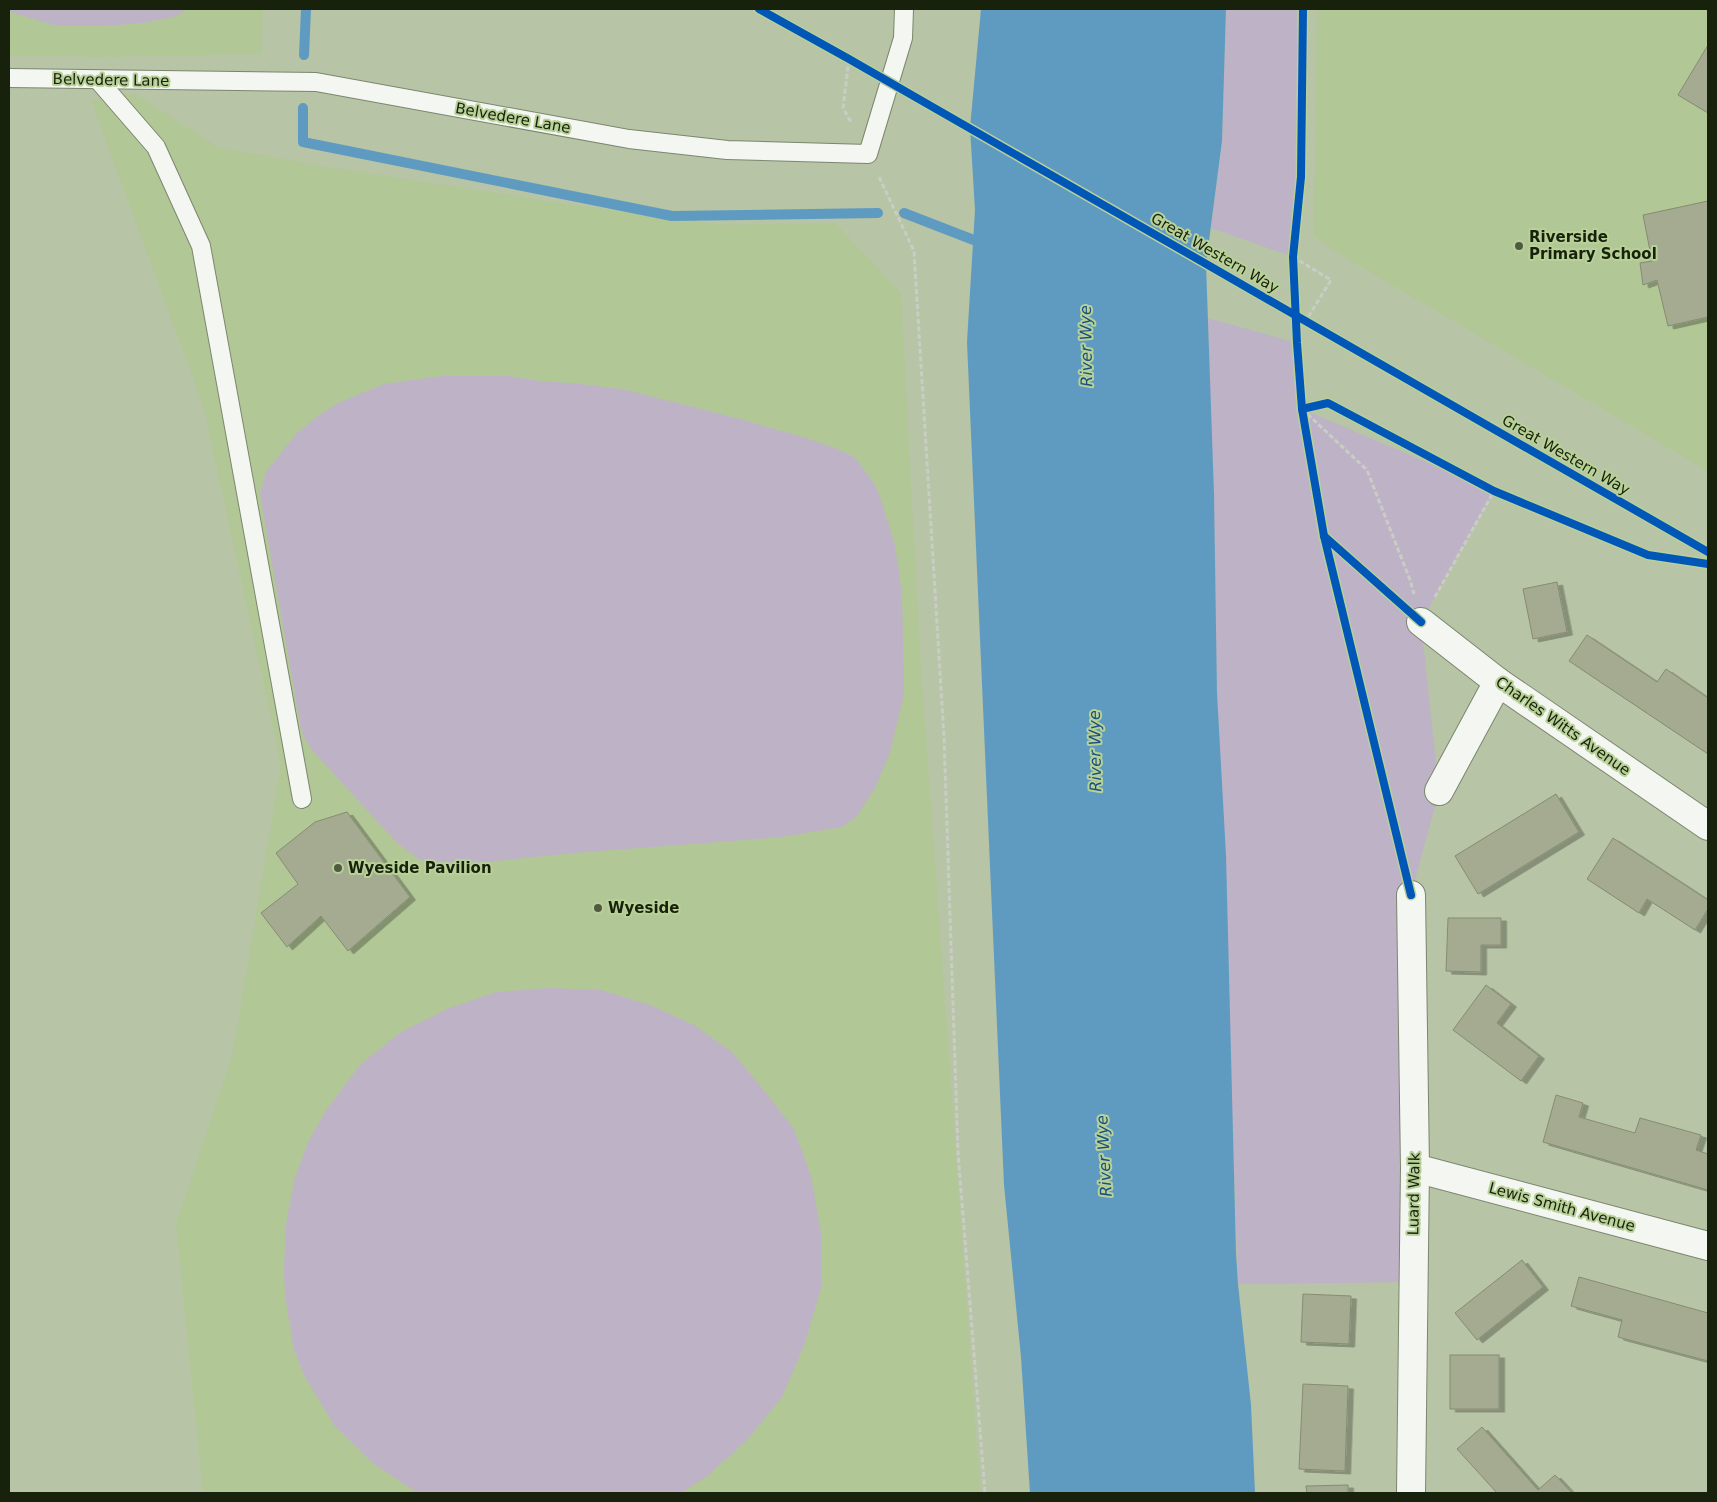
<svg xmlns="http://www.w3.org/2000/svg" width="1717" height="1502" viewBox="0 0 1717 1502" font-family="'DejaVu Sans',sans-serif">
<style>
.built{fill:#b2c796}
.green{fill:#beb2c7}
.water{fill:#5f9bc1}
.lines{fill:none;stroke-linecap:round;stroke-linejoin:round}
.stream{stroke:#5f9bc1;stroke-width:10}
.building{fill:#a5ab91;stroke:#868b72;filter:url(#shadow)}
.service-casing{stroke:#7c866e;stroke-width:20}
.minor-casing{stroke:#7c866e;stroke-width:30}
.path{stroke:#c9cdc4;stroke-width:3;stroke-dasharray:5 2.5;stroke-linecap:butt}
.service{stroke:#f4f6f2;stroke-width:18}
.minor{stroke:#f4f6f2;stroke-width:28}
.cycleway-casing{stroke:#b8d198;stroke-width:11}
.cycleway{stroke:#0057b8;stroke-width:8}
.poi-dot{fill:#505a41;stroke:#b8d198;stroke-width:2}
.labels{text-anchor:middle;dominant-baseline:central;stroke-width:4;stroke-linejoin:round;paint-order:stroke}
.street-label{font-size:15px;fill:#18210b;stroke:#b8d198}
.poi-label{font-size:15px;font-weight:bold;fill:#18210b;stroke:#b8d198;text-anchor:start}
.water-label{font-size:16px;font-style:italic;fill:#18517e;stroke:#b8d198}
</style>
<defs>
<filter id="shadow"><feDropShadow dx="5.5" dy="3" stdDeviation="0" flood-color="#0004"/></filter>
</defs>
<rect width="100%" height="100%" fill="#b7c4a5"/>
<g class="built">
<path d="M9,9H263L261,54L104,57L9,55Z"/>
<path d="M1317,9H1708V471L1345,257L1314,236Z"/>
<path d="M134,93L217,147L321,166L559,203L724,225L835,223L901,293L920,654L980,1493H203L176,1224L233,1052L281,764L204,408L91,100Z"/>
</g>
<g class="green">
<path d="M9,9H186L176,16L143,23L102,26H57L11,12Z"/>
<path d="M1226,9H1303L1301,177L1293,257L1211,228L1222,141Z"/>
<path d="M1208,318L1297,343L1302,409L1494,491L1421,622L1439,791L1411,895L1413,1282L1238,1284L1217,693Z"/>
<path d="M442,376H508L540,381L581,384L622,389L736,418L806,438L840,450L854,457L874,483L880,497L895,545L902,594L904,694L890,752L875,788L856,817L842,827L782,837L574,853L447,866L431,864L419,859L397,843L313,751L306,741L301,729L260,494L266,472L296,434L314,419L336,404L384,384Z"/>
<path d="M549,988L601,990L650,1005L694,1025L732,1052L762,1088L794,1129L811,1176L821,1233V1288L805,1343L782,1397L747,1440L706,1477L681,1493H418L375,1465L334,1425L304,1375L294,1350L285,1296L284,1269L286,1224L294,1181L308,1142L327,1109L361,1064L401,1032L447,1009L496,992Z"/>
</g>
<path class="water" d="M981,9H1226L1222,141L1206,264L1214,494L1217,693L1226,855L1236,1253L1238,1284L1251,1405L1255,1493H1030L1021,1357L1004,1185L967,342L975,210L970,128Z"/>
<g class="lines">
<g class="stream">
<path d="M304,55L306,9"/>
<path d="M303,108V142L672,216L878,213"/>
<path d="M904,213L984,244"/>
</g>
</g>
<g class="building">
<path d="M1708,45V113L1678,95Z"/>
<path d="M1708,201V317L1668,326L1657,280L1643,285L1640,263L1652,261L1643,215Z"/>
<path d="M1557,582L1567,632L1533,639L1523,589Z"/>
<path d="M1587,635L1657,682L1666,669L1708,698V754L1569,661Z"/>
<path d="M1556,794L1579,832L1478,894L1455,856Z"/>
<path d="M347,812L410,897L348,951L321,916L287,947L261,913L298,884L276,853L315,822Z"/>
<path d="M1613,838L1708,900V909L1695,930L1647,899L1639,913L1587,879Z"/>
<path d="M1448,918H1501V945H1481V972L1446,971Z"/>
<path d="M1486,985L1511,1004L1497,1023L1539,1056L1521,1081L1453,1030Z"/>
<path d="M1556,1095L1583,1103L1579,1117L1635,1133L1640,1118L1701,1135L1696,1150L1708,1154V1190L1543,1142Z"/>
<path d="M1522,1260L1543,1287L1477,1340L1455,1313Z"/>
<path d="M1579,1277L1708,1313V1361L1618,1337L1622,1320L1571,1306Z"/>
<path d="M1303,1294L1351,1296L1349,1344L1301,1342Z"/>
<rect x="1450" y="1355" width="49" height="54"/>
<path d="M1303,1384L1348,1386L1345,1471L1299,1469Z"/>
<path d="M1482,1427L1538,1490L1555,1475L1572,1493H1497L1457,1449Z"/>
<path d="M1348,1485V1493H1307L1306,1486Z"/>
</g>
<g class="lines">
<defs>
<g id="service">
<path d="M9,78L316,82L629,139L727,150L868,154L903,38L904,9"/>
<path d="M98,80L156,147L201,246L302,799"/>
</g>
<g id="minor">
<path d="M1421,622L1498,682L1708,826"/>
<path d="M1439,791L1498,682"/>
<path d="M1415,1168L1708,1246"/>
<path d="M1411,1493L1415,1168L1411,895"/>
</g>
</defs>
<use href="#service" class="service-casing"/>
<use href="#minor" class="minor-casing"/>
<g class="path">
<path d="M849,59L843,108L851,122"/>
<path d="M879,177L914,251L944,737L958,1152L985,1493"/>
<path d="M1293,257L1331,280L1305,322"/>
<path d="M1302,409L1367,470L1410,580L1414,594"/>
<path d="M1435,597L1494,491"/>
</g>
<use href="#service" class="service"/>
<use href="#minor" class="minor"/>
<defs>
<g id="cycleway">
<path d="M759,9L849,59L1708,552"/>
<path d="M1303,9L1301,177L1293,257L1297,343L1302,409L1324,536L1411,895"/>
<path d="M1302,409L1328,403L1494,491L1648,555L1708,564"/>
<path d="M1324,536L1421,622"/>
</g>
</defs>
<use href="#cycleway" class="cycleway-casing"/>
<use href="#cycleway" class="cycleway"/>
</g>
<g class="poi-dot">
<circle cx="1519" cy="246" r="5"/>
<circle cx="338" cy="868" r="5"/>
<circle cx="598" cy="908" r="5"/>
</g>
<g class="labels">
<g class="street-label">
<text transform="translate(111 80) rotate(1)">Belvedere Lane</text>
<text transform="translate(513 118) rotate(10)">Belvedere Lane</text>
<text transform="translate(1215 253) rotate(30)">Great Western Way</text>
<text transform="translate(1566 455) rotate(30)">Great Western Way</text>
<text transform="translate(1563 726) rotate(35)">Charles Witts Avenue</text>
<text transform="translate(1414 1194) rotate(-89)">Luard Walk</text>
<text transform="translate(1562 1207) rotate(15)">Lewis Smith Avenue</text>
</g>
<g class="poi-label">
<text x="1529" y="237">Riverside<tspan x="1529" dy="17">Primary School</tspan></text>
<text x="348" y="868">Wyeside Pavilion</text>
<text x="608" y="908">Wyeside</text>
</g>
<g class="water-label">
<text transform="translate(1086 346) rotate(-91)">River Wye</text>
<text transform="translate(1095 751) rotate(-91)">River Wye</text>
<text transform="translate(1104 1156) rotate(-93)">River Wye</text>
</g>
</g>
<rect width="1717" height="1502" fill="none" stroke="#18210b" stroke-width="20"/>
</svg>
